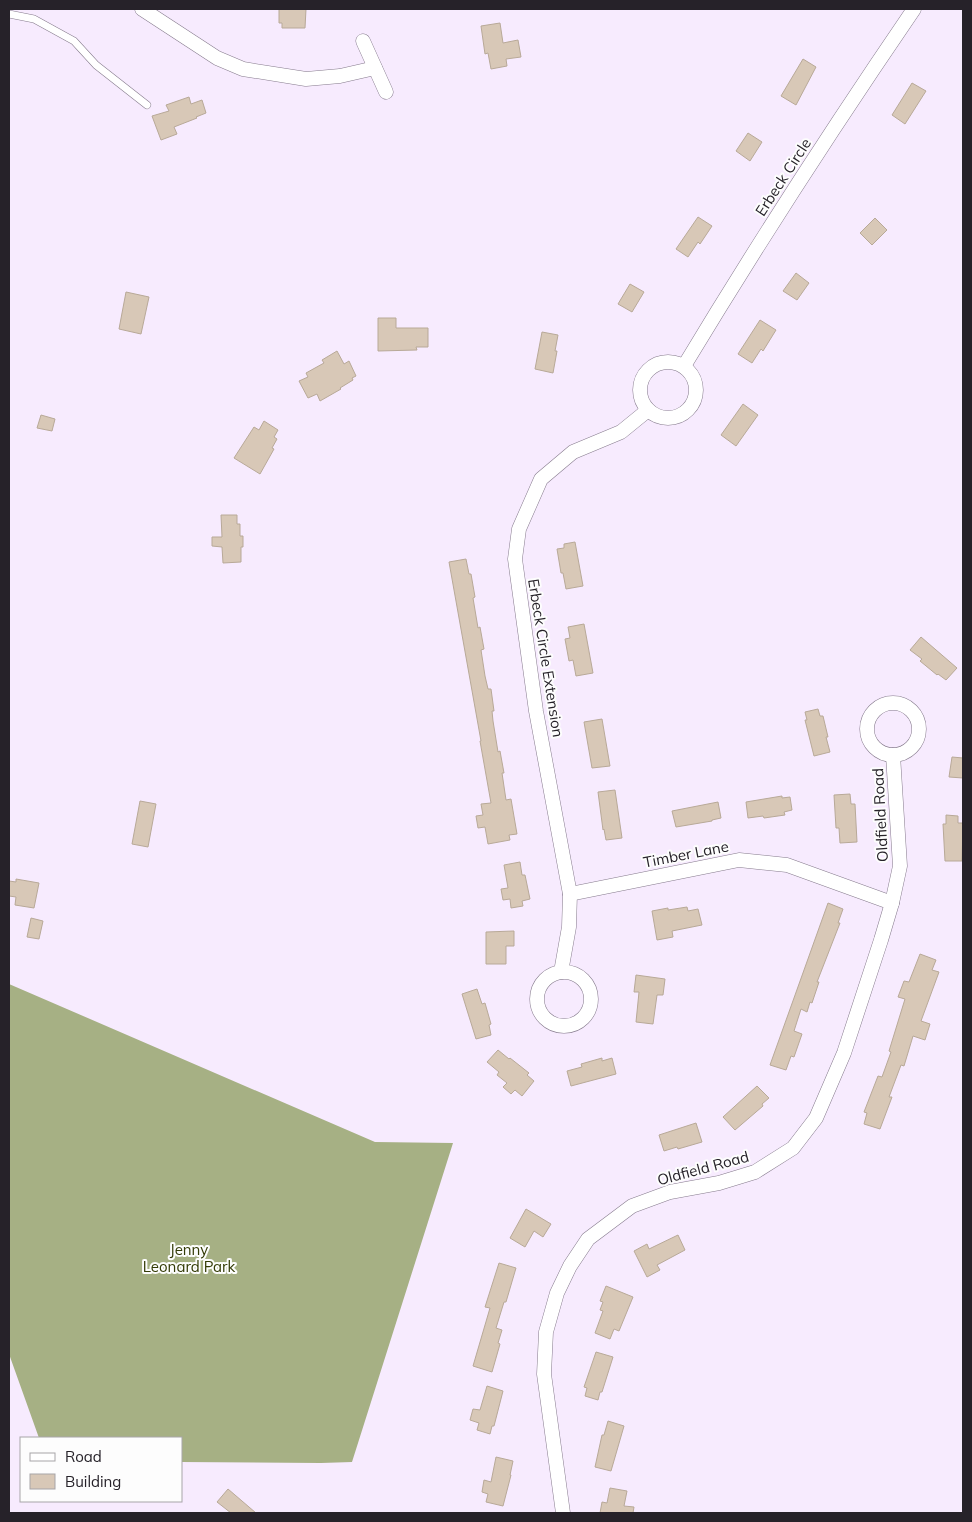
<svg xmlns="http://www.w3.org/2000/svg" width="972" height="1522" viewBox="0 0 972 1522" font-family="Mulish,sans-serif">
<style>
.forest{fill:#a6b084}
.building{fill:#d8c8b7;stroke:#b8a998}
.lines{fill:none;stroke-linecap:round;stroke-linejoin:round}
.lane-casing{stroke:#867b8d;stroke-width:8}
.street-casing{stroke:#867b8d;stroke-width:15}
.lane{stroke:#fff;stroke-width:7}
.street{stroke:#fff;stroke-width:14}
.labels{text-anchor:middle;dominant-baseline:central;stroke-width:4;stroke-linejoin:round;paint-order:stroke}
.street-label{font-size:15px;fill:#262229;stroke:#fdfdfd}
.park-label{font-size:15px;fill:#333b06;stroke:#fdfdfd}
</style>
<rect width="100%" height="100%" fill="#f7ebfe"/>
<path class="forest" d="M9,984L375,1142L453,1143L352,1462L321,1463L181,1462V1438H39L9,1354Z"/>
<g class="building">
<path d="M279,9H306L305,28H282V23H279Z"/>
<path d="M500,23L503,43L518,40L521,57L506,59L507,66L491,69L488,53L485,54L481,26Z"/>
<path d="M803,59L816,67L796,105L781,96Z"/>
<path d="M912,83L926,91L905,124L892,115Z"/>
<path d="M189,97L191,104L202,100L206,113L196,117L197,118L174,127L177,134L161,140L152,116L169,111L166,105Z"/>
<path d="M748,133L762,142L750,161L736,151Z"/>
<path d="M698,217L712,226L700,244L698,242L688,257L676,249Z"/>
<path d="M875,218L887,230L872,245L860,233Z"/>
<path d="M796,273L809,283L797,300L783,291Z"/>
<path d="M630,284L644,292L632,312L618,304Z"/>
<path d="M126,292L149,297L141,334L119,329Z"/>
<path d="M378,318H396V328H428V347H416L417,350L378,351Z"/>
<path d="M760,320L776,330L763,351L761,349L752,363L738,354Z"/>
<path d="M542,332L558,335L555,351H557L553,373L535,369Z"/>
<path d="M337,351L344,364L349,361L356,376L352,378L353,380L340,388L341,389L320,401L317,394L308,398L299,381L308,377L306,373L324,363L322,360Z"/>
<path d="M743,404L758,415L736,446L721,435Z"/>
<path d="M41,415L55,419L52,431L37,428Z"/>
<path d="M264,421L278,430L274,437L277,439L272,448L274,449L260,474L234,458L254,427L259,430Z"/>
<path d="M221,515H237V524H240V536H243V547H241V562L223,563L222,547L212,546V537H222Z"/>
<path d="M575,542L583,586L566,589L563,573H561L557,549L564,548V544Z"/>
<path d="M466,559L469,574H471L475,597L473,598L478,628L480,627L484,649L481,650L485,676L488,689H491L494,711H492L493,721L498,752L500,751L504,773H502L506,800L511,799L517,834L509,835L510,840L488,844L485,827L478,828L476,816L483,815L481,804L491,803L480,741H481L449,562Z"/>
<path d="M584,624L593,673L576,676L573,660L569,661L565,639L570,638L568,627Z"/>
<path d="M921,637L957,668L946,680L938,674L937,675L920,661L922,659L910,650Z"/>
<path d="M818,709L820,716H823L828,737H826L830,752L814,756L805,720H807L805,712Z"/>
<path d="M602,719L610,766L592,768L584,722Z"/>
<path d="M952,757L963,758V778L949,777Z"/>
<path d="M615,790L622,838L606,840L604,829L603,830L598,792Z"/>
<path d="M850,794L851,804H855L857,842L840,843L839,828H836L834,795Z"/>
<path d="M782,796V798L790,797L792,810L784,812L785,815L764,818L763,816L748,818L746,802Z"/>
<path d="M140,801L156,804L148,847L132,844Z"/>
<path d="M718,802L721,818L712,820V821L676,827L672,811Z"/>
<path d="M946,815L958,816V823H963L962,861H945L943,824H946Z"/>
<path d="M520,862L522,875H525L530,899L522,901L523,906L511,908L510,899L503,900L501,889L508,888L504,865Z"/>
<path d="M16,879L39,883L34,908L15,905L16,897L9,896V881L16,882Z"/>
<path d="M828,903L843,909L838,923H840L817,982H819L812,1003L810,1002L807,1012L801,1009L794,1031L802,1034L794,1057L791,1056L786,1070L770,1065Z"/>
<path d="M687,907L688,911L698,909L702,925L672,931L673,937L657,940L652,911L668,908V910Z"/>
<path d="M31,918L43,921L39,939L27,937Z"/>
<path d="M514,931V946H506V964H486V932Z"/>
<path d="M920,954L936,960L932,970L939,972L921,1021L930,1024L925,1040L913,1036L904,1066L901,1065L889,1097H892L880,1129L864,1124L867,1113L864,1112L878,1076L882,1077L891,1052L889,1051L905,999L898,997L904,981L909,982Z"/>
<path d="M636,975L665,979L663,995H657L653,1024L636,1022L639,992H634Z"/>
<path d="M477,989L482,1004L485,1003L491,1024L489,1025L491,1035L476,1039L462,994Z"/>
<path d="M498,1050L509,1059L510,1058L529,1073L527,1075L534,1081L522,1096L515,1090L511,1094L503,1087L507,1083L497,1075L499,1072L487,1062Z"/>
<path d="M602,1058V1061L612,1058L616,1074L571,1086L567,1071L582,1067L581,1064Z"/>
<path d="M757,1086L769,1098L762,1104L763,1106L735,1130L723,1117Z"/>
<path d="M696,1123L702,1142L678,1149L677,1147L664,1151L659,1135Z"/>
<path d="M526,1209L551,1224L543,1237L534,1231L525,1247L510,1238Z"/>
<path d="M678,1235L685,1250L657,1265L660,1270L647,1277L634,1251L647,1244L649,1249Z"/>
<path d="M499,1263L516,1268L506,1302H504L496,1328L502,1330L498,1343L500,1344L492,1372L473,1366L490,1308L485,1307Z"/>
<path d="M606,1286L633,1297L619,1331L614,1329L610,1339L595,1333L603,1311L600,1310L603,1302L600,1301Z"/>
<path d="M596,1352L613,1357L602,1392H600L598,1400L585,1396L587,1388L584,1387Z"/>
<path d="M487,1386L503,1391L494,1426H492L490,1434L477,1430L479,1423L470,1420L473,1409L480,1410Z"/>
<path d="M608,1421L624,1426L611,1471L595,1467L602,1435H604Z"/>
<path d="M496,1457L513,1461L510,1475H511L503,1506L486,1502L488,1494L482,1492L484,1480L491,1482Z"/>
<path d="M610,1488L627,1491L624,1506L634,1507L633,1513H600L602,1502L607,1503Z"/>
<path d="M228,1489L256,1513H231L217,1502Z"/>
</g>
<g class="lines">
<defs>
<path id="lane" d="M9,14L34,19L74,41L96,65L147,105"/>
<g id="street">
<path d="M142,9L217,58L243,69L306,79L340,76L375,68"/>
<path d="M363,41L386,92"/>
<circle cx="668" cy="390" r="28"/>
<path d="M684,366C757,245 834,126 914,9"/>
<circle cx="893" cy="729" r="26"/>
<path d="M570,894L739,860L787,865L892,903"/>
<path d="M561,972L569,927L570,894L536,711L515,559L519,529L541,479L573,452L621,432L648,410"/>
<circle cx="564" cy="999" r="27"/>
<path d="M563,1513L544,1374L546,1332L557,1293L570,1266L588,1239L632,1206L670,1192L719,1183L755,1172L793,1148L816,1118L844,1053L881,940L892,903L900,866L893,755"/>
</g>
</defs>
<use href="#lane" class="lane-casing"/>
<use href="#street" class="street-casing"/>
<use href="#lane" class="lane"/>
<use href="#street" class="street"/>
</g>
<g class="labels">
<g class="street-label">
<text transform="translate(783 177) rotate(-57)">Erbeck Circle</text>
<text transform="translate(546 658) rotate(81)">Erbeck Circle Extension</text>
<text transform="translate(880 815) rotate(-93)">Oldfield Road</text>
<text transform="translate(686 854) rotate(-11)">Timber Lane</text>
<text transform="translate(703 1168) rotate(-15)">Oldfield Road</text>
</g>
<g class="park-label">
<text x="189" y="1249">Jenny<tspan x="189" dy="17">Leonard Park</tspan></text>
</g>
</g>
<rect width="972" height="1522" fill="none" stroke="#262229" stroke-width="20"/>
<rect x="20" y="1437" width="162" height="65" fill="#fdfdfd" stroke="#a7a5a8"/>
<rect x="30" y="1453" width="25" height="8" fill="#ffffff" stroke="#a7a5a8"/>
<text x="65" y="1462" font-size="15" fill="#262229">Road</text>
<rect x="30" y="1474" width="25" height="15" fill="#d8c8b7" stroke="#a7a5a8"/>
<text x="65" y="1487" font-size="15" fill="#262229">Building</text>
</svg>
